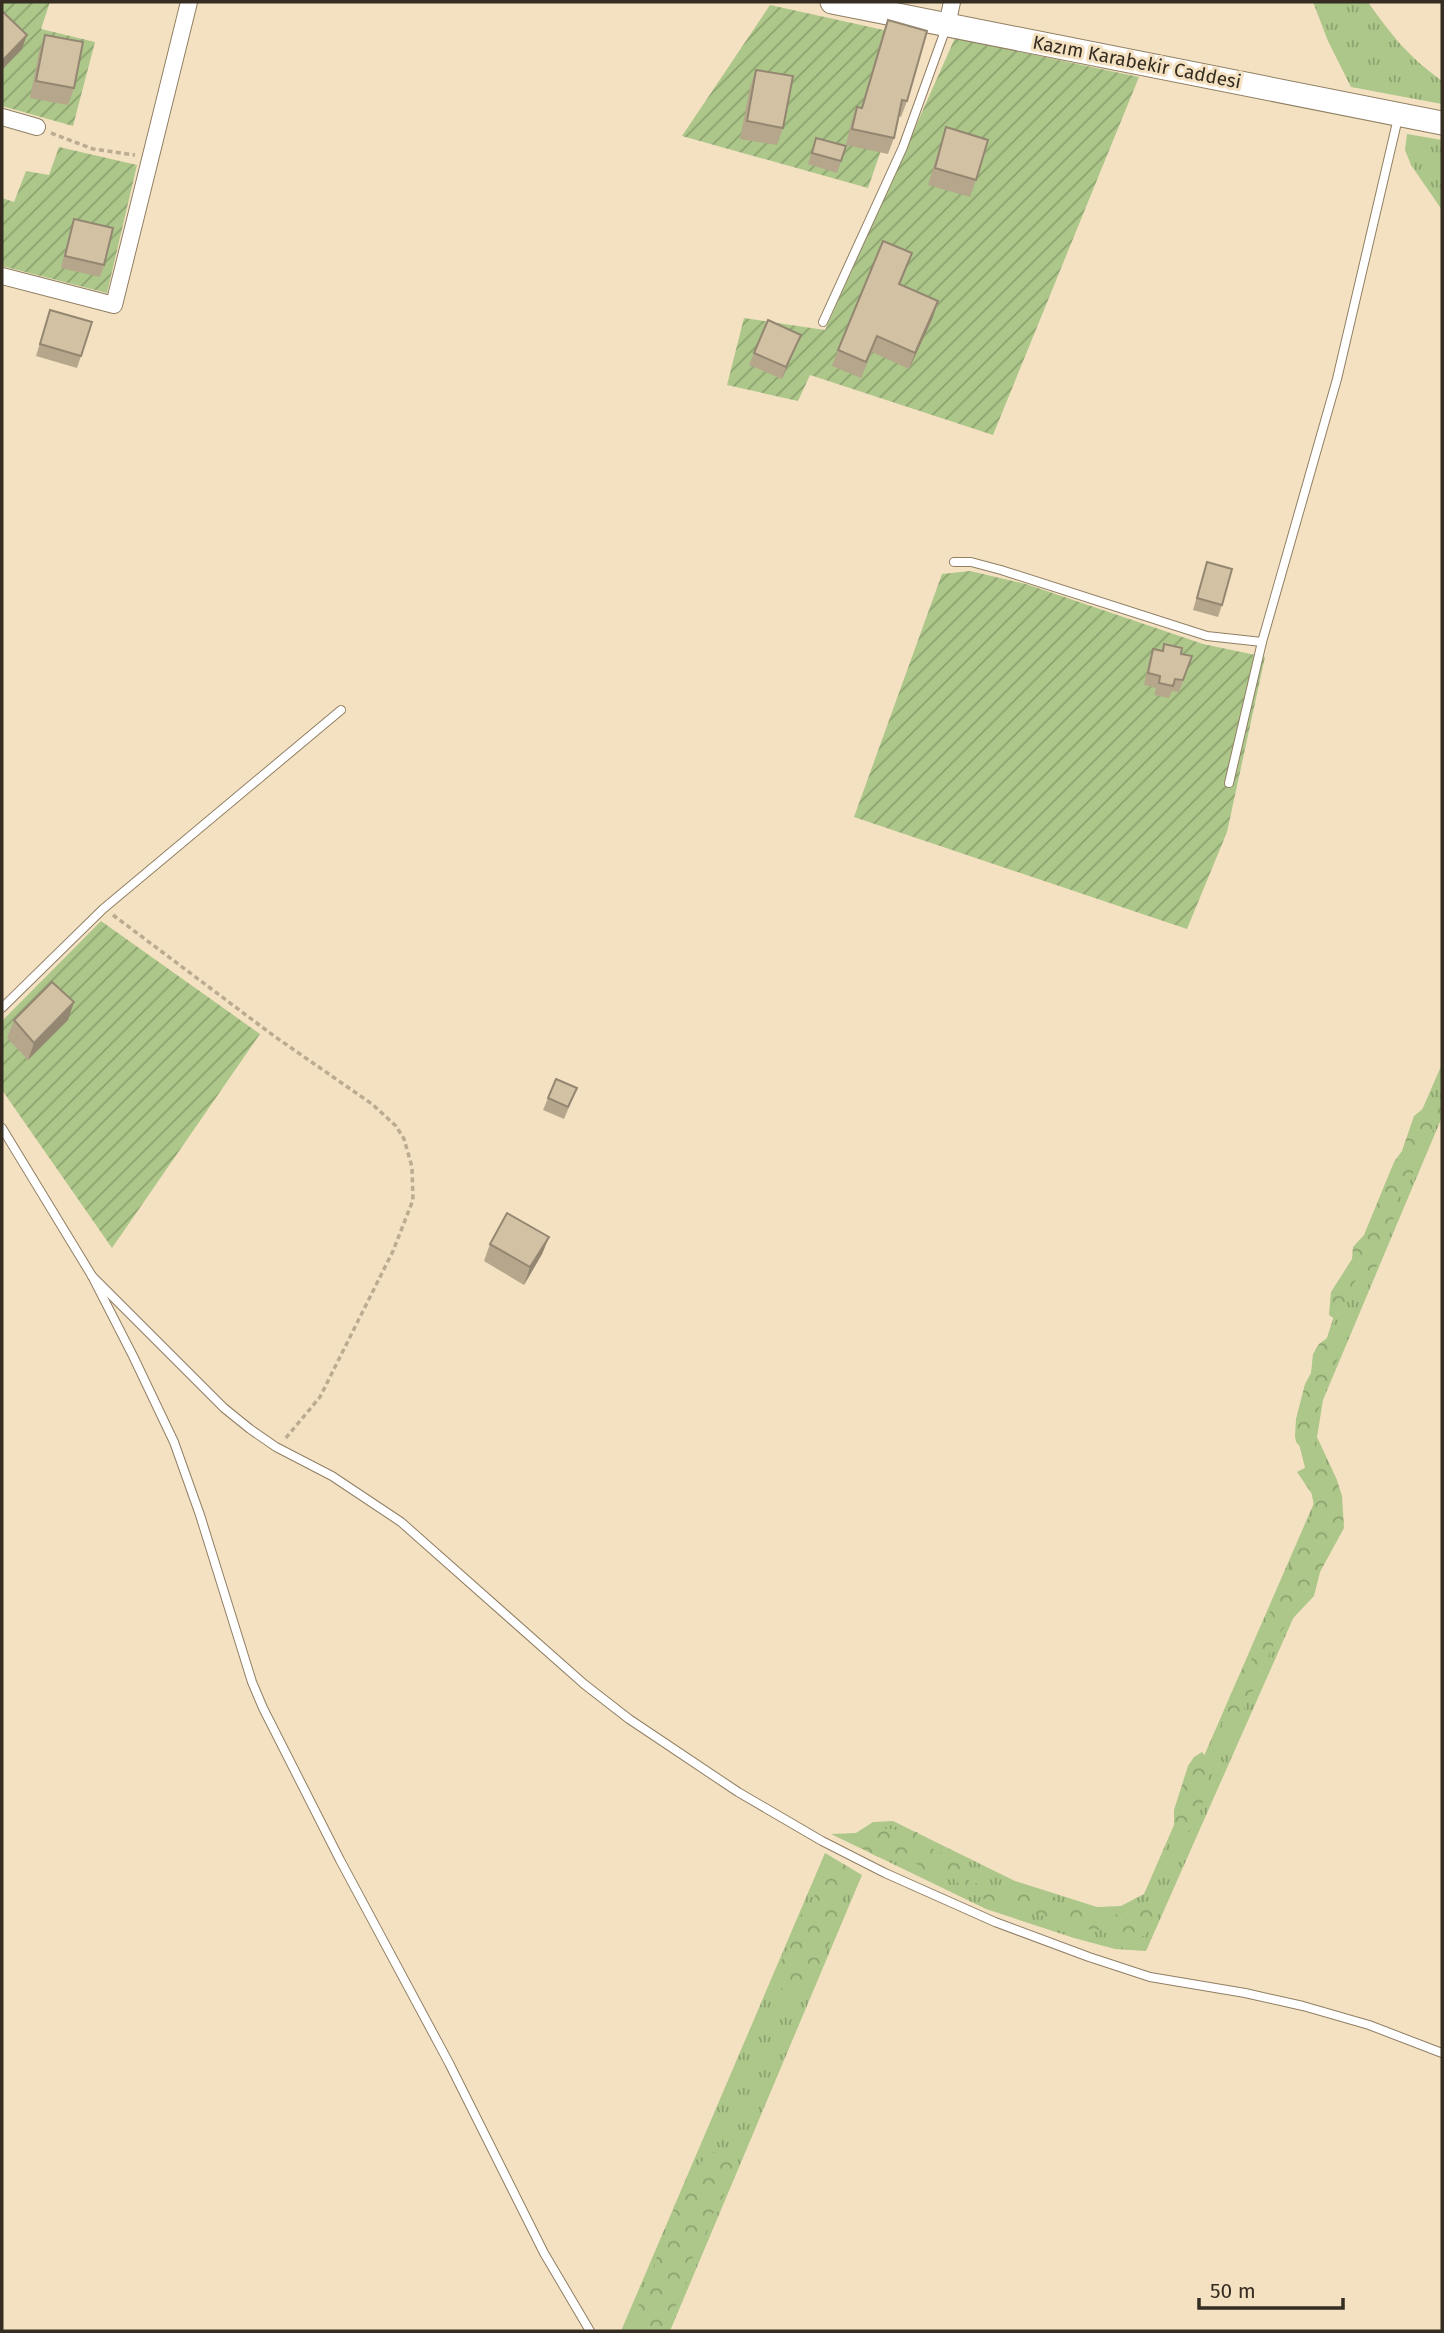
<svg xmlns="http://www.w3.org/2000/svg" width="1444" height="2333" viewBox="0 0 1444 2333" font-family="'Fira Sans',sans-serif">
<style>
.grass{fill:url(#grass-tufts)}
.forest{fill:url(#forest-crowns)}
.garden{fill:url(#garden-furrows)}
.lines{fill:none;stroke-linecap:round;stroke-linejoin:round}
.lane-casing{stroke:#907f63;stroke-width:10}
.street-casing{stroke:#907f63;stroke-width:18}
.secondary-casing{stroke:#907f63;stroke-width:25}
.path{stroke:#baab91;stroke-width:3.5;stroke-dasharray:5 3.5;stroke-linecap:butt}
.lane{stroke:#fff;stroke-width:8}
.street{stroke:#fff;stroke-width:16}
.secondary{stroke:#fff;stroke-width:23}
.wall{fill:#b5a68c}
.shaded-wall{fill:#948772}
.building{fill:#d3c1a3;stroke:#948772;stroke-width:2}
.labels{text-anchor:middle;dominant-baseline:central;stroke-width:6;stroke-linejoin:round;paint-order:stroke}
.street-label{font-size:19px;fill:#352d21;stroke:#f4e1c2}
</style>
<defs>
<pattern id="grass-tufts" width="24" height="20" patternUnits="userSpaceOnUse" patternTransform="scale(1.75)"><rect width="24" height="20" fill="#acc789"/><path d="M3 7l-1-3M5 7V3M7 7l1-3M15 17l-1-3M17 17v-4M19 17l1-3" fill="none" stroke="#8da270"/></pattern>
<pattern id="forest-crowns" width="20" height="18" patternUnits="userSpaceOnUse" patternTransform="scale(1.75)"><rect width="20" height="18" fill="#acc789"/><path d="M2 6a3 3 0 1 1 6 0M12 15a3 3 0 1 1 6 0" fill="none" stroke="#8da270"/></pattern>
<pattern id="garden-furrows" width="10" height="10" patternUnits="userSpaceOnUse" patternTransform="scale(1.75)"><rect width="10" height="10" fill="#acc789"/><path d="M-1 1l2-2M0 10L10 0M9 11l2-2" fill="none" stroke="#8da270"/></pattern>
</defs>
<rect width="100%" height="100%" fill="#f4e1c2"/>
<g class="grass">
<path d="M1313,2H1368C1392,36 1408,56 1442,81V104L1351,87L1328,41Z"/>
<path d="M1407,134L1442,140V210L1411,165L1405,150Z"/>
<path d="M1442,1064V1117L1323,1400L1317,1437L1337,1480L1307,1587L1146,1951L1115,1949L1074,1938L986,1909L831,1834L856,1833L873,1822L893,1821L1015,1881L1097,1907L1121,1906L1144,1894L1314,1503L1296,1432L1339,1301Z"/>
<path d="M825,1853L862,1875L670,2331H621Z"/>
</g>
<g class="forest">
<path d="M1430,1103H1437L1442,1108V1112L1416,1165L1409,1184L1398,1199L1390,1233L1378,1265L1370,1271L1364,1273L1356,1280L1350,1290L1344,1313L1336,1320L1329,1315L1331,1292L1352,1259L1353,1247L1364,1235L1394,1162L1402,1151L1414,1116Z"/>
<path d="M1330,1336L1337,1339L1339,1351L1336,1365L1332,1376L1325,1383L1314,1430L1315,1448L1310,1453H1306L1296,1442L1295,1436L1296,1419L1305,1384L1311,1373L1313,1354L1319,1344Z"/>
<path d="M1312,1464H1322L1337,1480L1342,1496L1344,1528L1320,1572L1314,1596L1281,1631L1270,1651L1265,1668L1245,1705L1240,1729L1225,1740L1218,1729L1225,1719L1230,1696L1249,1665L1264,1629L1276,1592L1290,1573L1291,1557L1303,1538L1306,1522L1315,1512L1312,1494L1297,1472Z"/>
<path d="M1202,1752L1211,1763C1205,1789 1204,1821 1182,1837L1174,1826V1810L1188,1766L1194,1757Z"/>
<path d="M875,1828L894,1829L901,1834L917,1832L926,1846L940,1852L963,1866L968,1880L991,1890L1000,1885C1013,1892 1022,1895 1037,1888C1046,1896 1063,1905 1075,1909C1080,1911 1086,1910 1091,1912C1100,1915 1107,1919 1117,1915C1130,1910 1138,1901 1152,1901L1157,1909L1146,1935L1127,1941L1115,1938L1101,1930L1073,1928L1049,1917L1002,1907L968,1892L954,1879L944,1874H926L917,1864L899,1856L878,1857L856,1845V1833Z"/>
<path d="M838,1866L849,1867L855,1878C852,1886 846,1894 843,1902C833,1927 820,2005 780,1988C772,1969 786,1953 794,1937C797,1930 796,1921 800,1916C803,1911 809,1909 811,1904C821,1886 812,1874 838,1866Z"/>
<path d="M720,2151L730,2160L735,2176L712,2215L702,2244L687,2266L685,2294L663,2321V2331H627L635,2311L654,2279L655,2260L671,2233L674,2206L699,2165L709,2153Z"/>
</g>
<g class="garden">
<path d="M2,2H50L41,29L95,42L73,126L2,106Z"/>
<path d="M770,5L920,38L868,188L682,136Z"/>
<path d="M955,38L1139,77L993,435L810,375L798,401L727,385L744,318L825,330Z"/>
<path d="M59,147L137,165L107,293L2,266V198L14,202L26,171L49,175Z"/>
<path d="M970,571L1026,584L1203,644L1265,657L1227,832L1187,929L854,817L942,574Z"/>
<path d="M101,921L260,1034L112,1248L2,1090V1021Z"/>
</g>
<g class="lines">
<defs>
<g id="lane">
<path d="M823,322L903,147L946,28"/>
<path d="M954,562H971L1001,570L1207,636L1262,642"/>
<path d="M1229,783L1262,642L1337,379L1398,118"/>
<path d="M2,1008L103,909L341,710"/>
<path d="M2,1128L92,1276L133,1356L174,1442L200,1515L252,1682L263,1708L340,1860L449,2063L544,2253L590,2331"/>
<path d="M92,1276L224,1408L250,1429L276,1447L332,1476L401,1522L584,1684L629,1719L738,1792L822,1841L885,1873L995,1922L1089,1957L1150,1977L1245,1993L1303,2006L1369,2025L1442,2053"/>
</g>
<g id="street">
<path d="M947,25L952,2"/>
<path d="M2,117L37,127"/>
<path d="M2,276L114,305L189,2"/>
</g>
<path id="secondary" d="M832,2L1442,123"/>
</defs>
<use href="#lane" class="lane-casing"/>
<use href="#street" class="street-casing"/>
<use href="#secondary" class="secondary-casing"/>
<g class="path">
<path d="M51,133L93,149L135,155"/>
<path d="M113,915L274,1036L372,1104L396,1126L404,1139L412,1167L413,1200L393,1251L320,1397L285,1439"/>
</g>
<use href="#lane" class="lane"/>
<use href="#street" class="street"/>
<use href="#secondary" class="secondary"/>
</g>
<g class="wall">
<path d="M888,20L907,101L901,117L899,116L894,138L888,154L846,145L851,123L857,107L861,108L882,36Z"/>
<path d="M45,35L74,88L68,105L30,98L39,52Z"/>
<path d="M756,70L783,128L777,145L740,139L750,87Z"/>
<path d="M946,127L976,180L970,197L928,185L940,145Z"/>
<path d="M816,138L841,161L837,173L808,164Z"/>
<path d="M74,219L104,265L100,277L61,268L70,231Z"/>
<path d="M907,268L900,285L933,317L909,369L872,352L861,378L832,366L838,350Z"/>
<path d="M50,310L81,356L77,368L36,356Z"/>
<path d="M801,335L782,379L749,365L754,353Z"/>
<path d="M1207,562L1222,605L1218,617L1193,610Z"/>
<path d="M1164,644L1181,654L1192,656L1179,692L1172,691L1169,698L1154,695L1156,688L1144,685L1149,661L1153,649L1162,651Z"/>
<path d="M14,1020H68L28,1060L7,1038Z"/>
<path d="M548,1098L572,1100L564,1119L543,1110Z"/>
<path d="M549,1237L542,1254L524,1285L484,1261L490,1244Z"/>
</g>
<g class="shaded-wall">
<path d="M27,35L22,49L2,70L3,60Z"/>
<path d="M938,301L933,317L909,369L915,353Z"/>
<path d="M801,335L796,346L782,379L786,367Z"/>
<path d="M74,1002L68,1020L28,1060L34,1043Z"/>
<path d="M549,1237L542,1254L524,1285L530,1267Z"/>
</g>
<g class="building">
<path d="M2,11L27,35L3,60L2,59Z"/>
<path d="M888,20L927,31L907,101L902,100L894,138L852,129L857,107L862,108Z"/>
<path d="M45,35L83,42L74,88L36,81Z"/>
<path d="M756,70L793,76L783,128L747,121Z"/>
<path d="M946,127L988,140L976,180L935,168Z"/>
<path d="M816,138L846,146L841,161L812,153Z"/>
<path d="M74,219L113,228L104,265L65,256Z"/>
<path d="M883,241L912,253L899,284L938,301L915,353L877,336L866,362L838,350Z"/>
<path d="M50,310L92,322L81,356L40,344Z"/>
<path d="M768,320L801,335L786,367L754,353Z"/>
<path d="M1207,562L1232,569L1222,605L1197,598Z"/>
<path d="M1164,644L1182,648L1181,654L1192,656L1183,680L1175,679L1173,686L1159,683L1160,676L1148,673L1153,649L1163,651Z"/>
<path d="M52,982L74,1002L34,1043L14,1020Z"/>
<path d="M556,1079L577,1088L568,1107L548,1098Z"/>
<path d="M507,1213L549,1237L530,1267L490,1244Z"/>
</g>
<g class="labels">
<g class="street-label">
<text transform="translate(1137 62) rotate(11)">Kazım Karabekir Caddesi</text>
</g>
</g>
<rect width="1444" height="2333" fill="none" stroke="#352d21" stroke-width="7"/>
<path d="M1199 2298v10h144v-10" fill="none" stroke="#352d21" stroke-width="3.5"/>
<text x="1210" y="2298" font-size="21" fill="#352d21" stroke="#f4e1c2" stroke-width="5" paint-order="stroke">50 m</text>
</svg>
